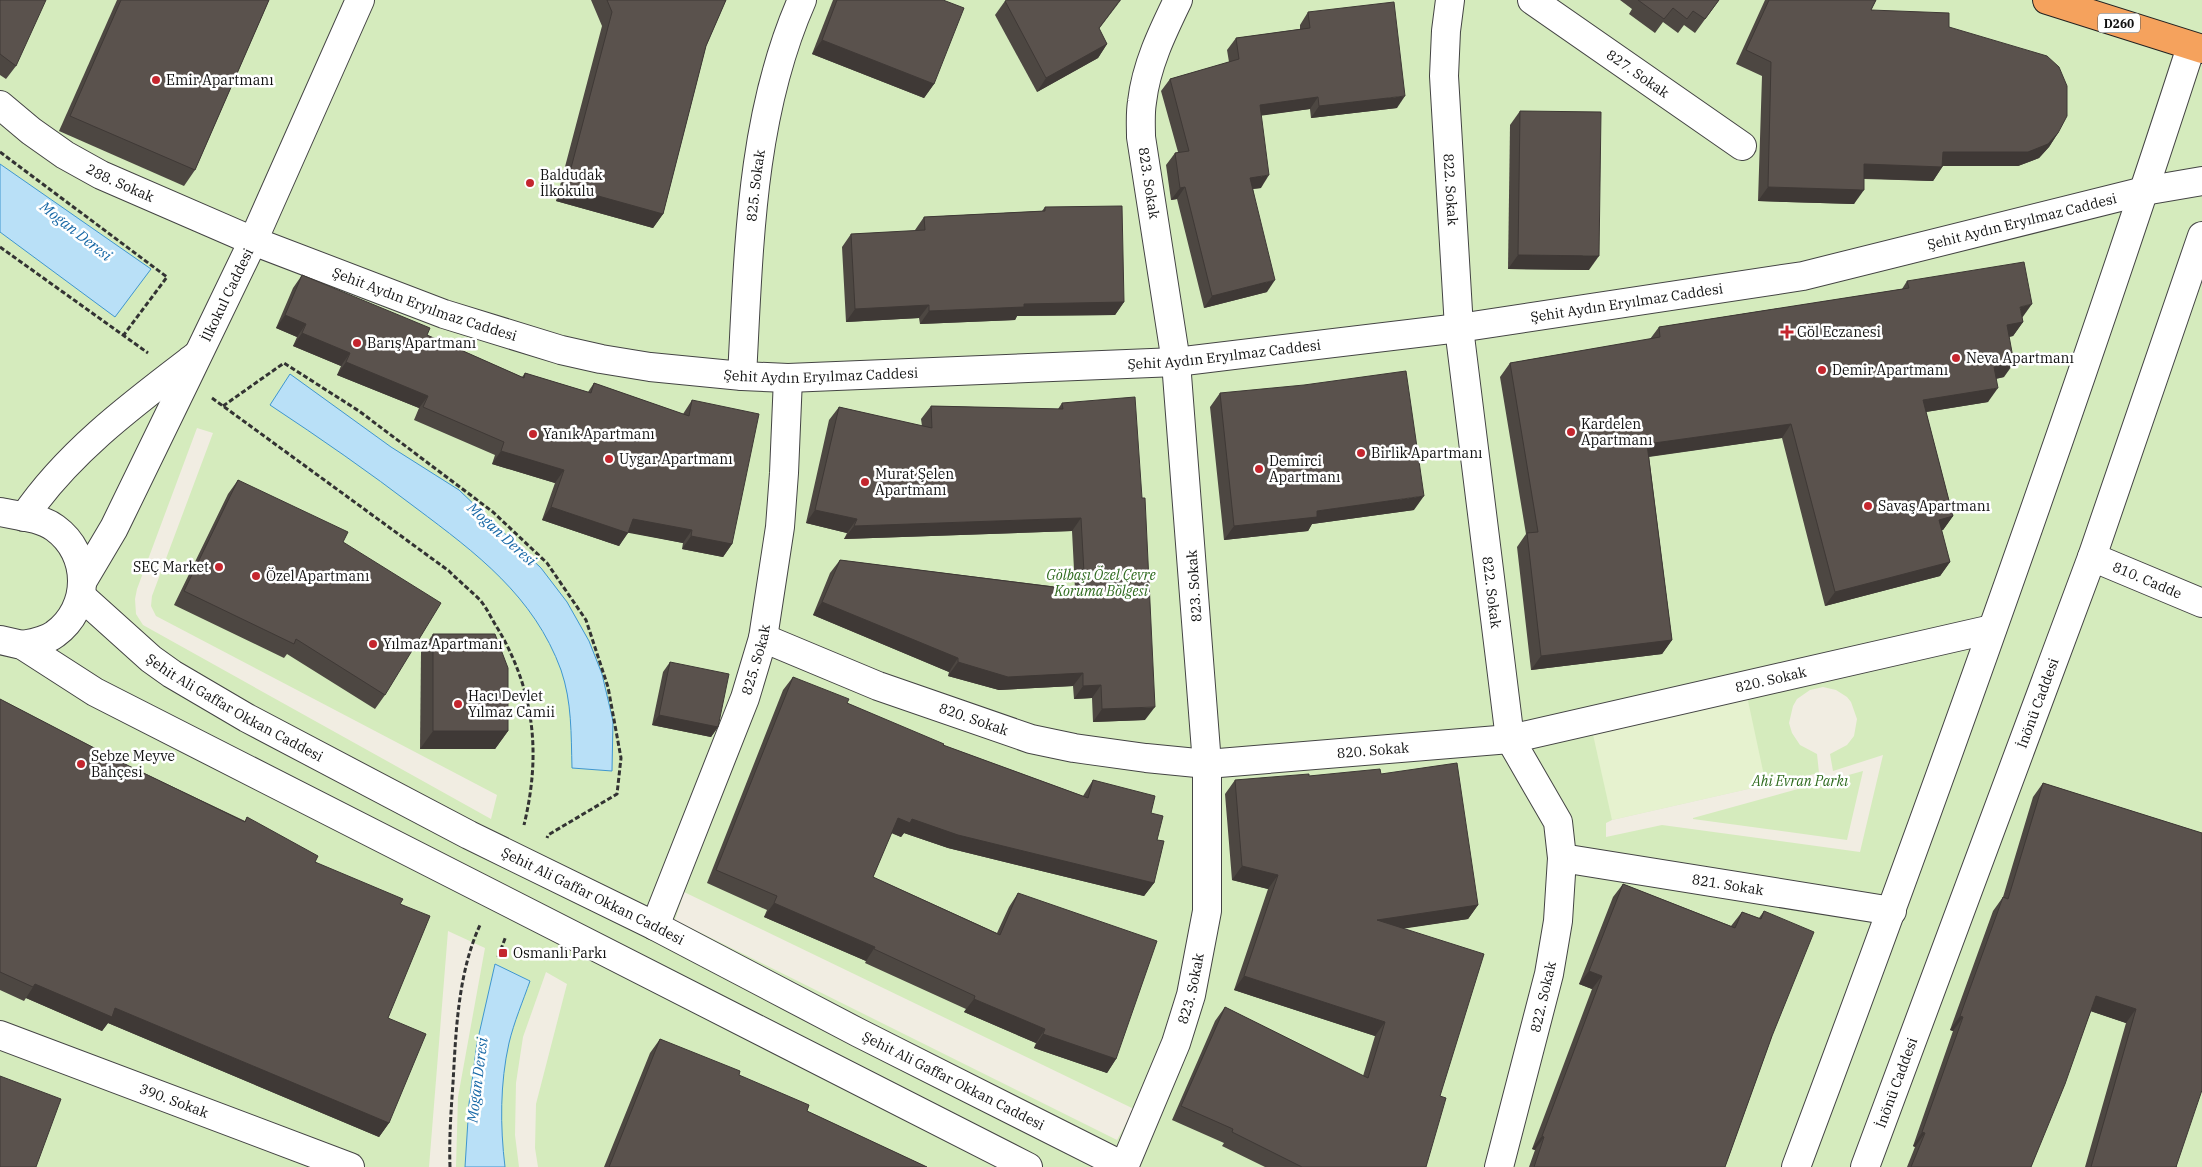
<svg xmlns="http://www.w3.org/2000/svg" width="2202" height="1167" viewBox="0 0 2202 1167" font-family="'IBM Plex Serif',serif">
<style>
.green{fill:#d5ebbd}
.pitch{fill:#e6f2cf}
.plaza{fill:#f1ede2;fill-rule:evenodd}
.water{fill:#b9e0f7;stroke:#3f96cf}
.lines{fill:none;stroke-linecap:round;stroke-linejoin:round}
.minor-casing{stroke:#444;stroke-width:30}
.highway-casing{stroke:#222;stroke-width:30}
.path{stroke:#333;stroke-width:3;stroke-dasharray:5 2.5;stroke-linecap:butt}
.minor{stroke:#fff;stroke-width:28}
.highway{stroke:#f5a25d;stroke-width:28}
.wall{fill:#4d4742}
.shaded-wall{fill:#3f3936}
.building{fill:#5a524d;stroke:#3f3936}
.poi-dot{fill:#c4262e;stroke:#fff;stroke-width:2}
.labels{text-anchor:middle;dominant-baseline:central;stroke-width:5;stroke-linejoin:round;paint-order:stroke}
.shield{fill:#fff;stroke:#585858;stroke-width:1}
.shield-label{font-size:12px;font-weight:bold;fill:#111}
.street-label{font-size:14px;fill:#111;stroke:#fff}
.poi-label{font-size:14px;fill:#111;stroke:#fff;text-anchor:start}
.park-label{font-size:14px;font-style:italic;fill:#2f6b1f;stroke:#fff}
.water-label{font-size:15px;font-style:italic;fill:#1768a6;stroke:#fff}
</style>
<rect width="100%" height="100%" fill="#fffdf5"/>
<rect class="green" x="0" y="0" width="2202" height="1167"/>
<path class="pitch" d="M1747,696L1766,785L1612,820L1592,730Z"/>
<g class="plaza">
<path d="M197,428L213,433L152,596L151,606L156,616L497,795L491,819L143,625L136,614L135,599L137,589Z"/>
<path d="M1823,687L1836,690L1847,697L1851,702L1857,719L1854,736L1847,745L1830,754L1833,771L1883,755L1860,852L1662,825L1606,837V823L1612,820L1819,773L1817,754L1800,745L1792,733L1789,723L1793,706L1797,699L1810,690ZM1863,771L1847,840L1693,819V818Z"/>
<path d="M684,892L1134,1109L1117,1140L675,920Z"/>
<path d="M448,931L485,948L458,1097L456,1167H429Z"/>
<path d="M546,972L567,984L536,1104L535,1148L538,1167H519L515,1135L516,1083L523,1037Z"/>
</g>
<g class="water">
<path d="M0,164L151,269L115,317L0,232Z"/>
<path d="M290,374L391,447L459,490L541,568L567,602L589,641L602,674L613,721L612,771L572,768C571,734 572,702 561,670C534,596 476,553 416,508C369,472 320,438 270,405Z"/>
<path d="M495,964L530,981C523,1001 514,1022 509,1043C500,1083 500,1126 505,1167H465L469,1104L477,1043Z"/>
</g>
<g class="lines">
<defs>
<g id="minor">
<path id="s1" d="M1450,0L1446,31L1444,76L1459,328L1510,739L1558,822L1562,858L1558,921L1549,974L1499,1167"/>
<path id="s2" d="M1532,0L1742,146"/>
<path id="s3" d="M0,105L31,131L65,155L101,175L253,241L444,314L561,350L601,359L650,367L742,376L788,378L1176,362L1459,328L1803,276L2144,191L2202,181"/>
<path id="s4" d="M742,376C749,250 750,118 802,0"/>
<path d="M0,512C18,516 40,517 55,528C91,554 91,608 55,634C46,641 33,643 22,645"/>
<path d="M24,517C68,452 133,404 196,356"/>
<path id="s5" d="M2092,557L2202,603"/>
<path id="s6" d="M82,582L114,528L186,380L253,241L360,0"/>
<path id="s7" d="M81,596L151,659L172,674L247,718L469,835L655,926L859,1033L1125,1167"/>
<path id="s8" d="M763,638L878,686L1031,739L1074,748L1146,758L1207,764L1510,739L1992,629"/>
<path d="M0,640L22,645L95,692L1028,1167"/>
<path id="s9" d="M1562,858L1892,911"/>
<path id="s10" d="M655,926L745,698L763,638L780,527L784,473L788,378"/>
<path id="s11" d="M0,1035L350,1167"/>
<path id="s12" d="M1124,1167L1176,1043L1191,995L1207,911V764L1176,362L1141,137C1141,126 1140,114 1142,102C1146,66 1162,33 1178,0"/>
<path d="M1796,1167C1935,796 2069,423 2191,47"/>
<path id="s13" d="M1865,1167L2092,557L2202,236"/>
</g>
<path id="highway" d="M2047,0L2202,49"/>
</defs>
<use href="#minor" class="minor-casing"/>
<use href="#highway" class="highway-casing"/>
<g class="path">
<path d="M0,152L167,277L123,336"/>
<path d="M0,247L148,353"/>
<path d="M212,398L449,571C459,581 470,590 480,600C487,608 492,620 498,629C535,692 541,755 524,825"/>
<path d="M223,406L284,363L359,411L493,512L547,563L586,620L608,687L621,758L617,794L548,835L547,838"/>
<path d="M498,957L506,936"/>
<path d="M450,1167C449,1139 451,1111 453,1083C456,1030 458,973 480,925"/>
</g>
<use href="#minor" class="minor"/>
<use href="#highway" class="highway"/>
</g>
<g class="wall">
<path d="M0,0L16,66L6,79L0,75Z"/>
<path d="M117,0H269L195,170L184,186L59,131Z"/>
<path d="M591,0H726L706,46L663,214L653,228L556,201L602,26Z"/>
<path d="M833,0H943L934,84L924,98L812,54Z"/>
<path d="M1620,0H1719L1695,33L1684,25L1678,33L1663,22L1655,33L1629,14L1632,9Z"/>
<path d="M1765,0H1876L1871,10L1949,27L2058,133L2049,147L2039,158L2018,166H1943L1933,181L1864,179L1854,204L1758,201L1762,76L1736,64Z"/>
<path d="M1005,1L1099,29L1107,44L1098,58L1037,92L995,15Z"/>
<path d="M1308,12L1397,108L1311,118L1310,109L1261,115V188L1253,189L1267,292L1204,308L1177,199L1171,200L1166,165L1175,153L1178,152L1161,91L1170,79L1229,62L1227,50L1236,38L1300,29V25Z"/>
<path d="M1520,111L1589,270L1508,269L1510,125Z"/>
<path d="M1045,207L1124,302L1115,315L1017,316L1015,320L920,324L919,318L846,322L842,247L851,234L915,231V230L924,217L1042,211Z"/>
<path d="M302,275L427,335L522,377L525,373L588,392L594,383L683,414L692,400L732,544L723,557L682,549L683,543L628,532L619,546L542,520L555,483L492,464L495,455L414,420L419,408L337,375L341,366L293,346L297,337L276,328L293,288Z"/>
<path d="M1907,281L2022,318L2023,322L2013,336L2009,337L2004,377L1996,379L1988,402L1926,412L1953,516L1943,530H1941L1950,562L1940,576L1825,606L1782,438L1649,457L1672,640L1662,654L1531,670L1517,547L1526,534L1500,377L1510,363L1650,339L1659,327L1902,289Z"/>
<path d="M1220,393L1414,510L1312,524L1308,531L1224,540L1210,407Z"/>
<path d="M1062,403L1145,720L1093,722L1092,698L1074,699L1073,686L999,690L948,676L949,672L813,615L830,573L840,560L1075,589L1072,531L844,539L847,533L806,523L829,420L839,407L922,426L921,419L931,406L1058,409Z"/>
<path d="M238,480L343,542L385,695L375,709L287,654L284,658L174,605L228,494Z"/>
<path d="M433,634L508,731L495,749H420L421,652Z"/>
<path d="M670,662L718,727L711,737L652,725L663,672Z"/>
<path d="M793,677L847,703L943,745L1083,796L1093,780L1151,813L1157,840L1154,883L1144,896L948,848L904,833L901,837L891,833L873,877L997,933L1009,907L1018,893L1116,1059L1107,1073L1034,1048L1036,1043L964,1012L966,1009L865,963L866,961L764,917L767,910L707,883L783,690Z"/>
<path d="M0,699L129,766L245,821L247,817L315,862L400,904L388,1018L389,1123L379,1137L108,1023L102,1031L26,998L24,1001L0,990Z"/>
<path d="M1381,774L1478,905L1468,919L1404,928L1440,1096L1426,1167H1265L1222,1146L1224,1143L1172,1120L1215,1021L1225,1007L1363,1076L1375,1036L1234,990L1268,889L1232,880L1225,794L1235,780L1309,776Z"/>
<path d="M2043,783L2202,833L2176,1167H2177H2085L2126,1023L2091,1011L2031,1167H1907L1915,1147L1913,1146L1953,1031L1950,1030L1993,911L2003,897L2033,797Z"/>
<path d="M1623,884L1731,926L1742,912L1759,918L1764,911L1772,1036L1725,1167H1529L1535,1150L1532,1149L1592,989L1579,984L1613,897Z"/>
<path d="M660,1039L739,1075L807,1111L927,1167H604L650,1053Z"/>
</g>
<g class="shaded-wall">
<path d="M1120,0H1121L1089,42L1099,28Z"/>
<path d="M822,40L934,84L924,98L812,54Z"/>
<path d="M1107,44L1098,58L1037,92L1046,78Z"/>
<path d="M1405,96L1397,108L1311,118L1319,106Z"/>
<path d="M1318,97L1310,109L1251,117L1260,105Z"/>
<path d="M2058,133L2049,147L2039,158L2018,166H1933L1943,152Z"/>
<path d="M1864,164L1942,167L1933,181L1855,178Z"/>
<path d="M1269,175L1261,188L1241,190L1250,178Z"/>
<path d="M566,187L663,214L653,228L556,201Z"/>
<path d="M1185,187L1177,199L1171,200L1180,188Z"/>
<path d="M1768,187L1864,190L1854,204L1758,201Z"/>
<path d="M1518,255L1599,256L1589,270L1508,269Z"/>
<path d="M1275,280L1267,292L1204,308L1212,296Z"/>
<path d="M1124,302L1115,315L1017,316L1015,320L920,324L929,311L1024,304Z"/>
<path d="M2032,304L2022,318L2020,307Z"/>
<path d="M929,305L919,318L846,322L855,309Z"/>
<path d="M285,315L306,324L297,337L276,328Z"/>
<path d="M2023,322L2013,336L1997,339L2007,325Z"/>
<path d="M302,333L350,353L341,366L293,346Z"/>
<path d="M346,362L428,396L419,408L337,375Z"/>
<path d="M2014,363L2004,377L1984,381L1994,367Z"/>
<path d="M1998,388L1988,402L1913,414L1923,400Z"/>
<path d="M1791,424L1782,438L1638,458L1647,444Z"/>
<path d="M501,451L564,470L555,483L492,464Z"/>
<path d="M1424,496L1414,510L1312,524L1308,531L1224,540L1234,526L1317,511Z"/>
<path d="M551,507L628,533L619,546L542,520Z"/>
<path d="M815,510L857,519L847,533L806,523Z"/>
<path d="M1953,516L1943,530L1929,533L1939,520Z"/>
<path d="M1081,518L1072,531L844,539L854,526Z"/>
<path d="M633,519L692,530L683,543L624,532Z"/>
<path d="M691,536L732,544L723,557L682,549Z"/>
<path d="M1950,562L1940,576L1825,606L1835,592Z"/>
<path d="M822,602L958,658L949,672L813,615Z"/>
<path d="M1672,640L1662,654L1531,670L1541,656Z"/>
<path d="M958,662L1083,673L1073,686L999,690L948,676Z"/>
<path d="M1101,685L1092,698L1074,699L1083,686Z"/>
<path d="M1155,707L1145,720L1093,722L1102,709Z"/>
<path d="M659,715L718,727L711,737L652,725Z"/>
<path d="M433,731H508L495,749H420Z"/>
<path d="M898,818L912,819L1154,883L1144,896L948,848L904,833L901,837L888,831Z"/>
<path d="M1242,866L1278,875L1268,889L1232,880Z"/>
<path d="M774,903L875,947L866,961L764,917Z"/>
<path d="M1478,905L1468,919L1368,934L1377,920Z"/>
<path d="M1589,971L1602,976L1592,989L1579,984Z"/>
<path d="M1244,976L1385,1022L1375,1036L1234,990Z"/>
<path d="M35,984L115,1008L389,1123L379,1137L108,1023L102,1031L26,998Z"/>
<path d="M2096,996L2136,1009L2126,1023L2087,1010Z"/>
<path d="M974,999L1045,1029L1036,1043L964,1012Z"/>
<path d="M1960,1016L1963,1017L1953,1031L1950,1030Z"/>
<path d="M1043,1034L1116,1059L1107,1073L1034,1048Z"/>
<path d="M1922,1132L1925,1133L1915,1147L1913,1146Z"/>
<path d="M1542,1136L1544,1137L1535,1150L1532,1149Z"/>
</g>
<g class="building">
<path d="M0,0H46L16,66L0,54Z"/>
<path d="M121,0H269L195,170L70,116Z"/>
<path d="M607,0H726L706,46L663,214L566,187L612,12Z"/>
<path d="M837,0H943L964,8L934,84L822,40Z"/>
<path d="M1007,0H1120L1099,28L1107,44L1046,78L1005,1Z"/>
<path d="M1638,0H1719L1705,19L1693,11L1687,19L1673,8L1664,19Z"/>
<path d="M1769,0H1876L1871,10L1949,13V27L2047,56L2059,67L2067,86V116L2058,133L2048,144L2028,152H1943L1942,167L1864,164V190L1768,187L1771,62L1746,50Z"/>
<path d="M1394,2L1405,96L1319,106L1318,97L1260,105L1269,175L1250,178L1275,280L1212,296L1185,187L1180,188L1175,153L1189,151L1170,79L1239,59L1236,38L1310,28L1308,12Z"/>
<path d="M1520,111L1601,112L1599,256L1518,255Z"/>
<path d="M1122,206L1124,302L1024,304V307L929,311V305L855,309L851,234L925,230L924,217L1045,211V207Z"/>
<path d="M2024,262L2032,304L2020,307L2023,322L2007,325L2014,363L1994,367L1998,388L1923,400L1953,516L1939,520L1950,562L1835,592L1791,424L1647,444L1672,640L1541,656L1527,533L1538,532L1510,363L1660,337L1659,327L1909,288L1907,281Z"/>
<path d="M302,275L430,328L427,335L524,378L525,373L591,393L594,383L689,416L692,400L759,414L732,544L691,536L692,530L633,519L628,533L551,507L564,470L501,451L504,442L423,407L428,396L346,362L350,353L302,333L306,324L285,315Z"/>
<path d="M1406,371L1424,496L1317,511V517L1234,526L1220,393L1304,385Z"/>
<path d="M1135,397L1142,498H1145L1155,707L1102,709L1101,685L1083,686V673L1008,677L958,662V658L822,602L840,560L1085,591L1081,518L854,526L857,519L815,510L839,407L932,428L931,406L1063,409L1062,403Z"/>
<path d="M238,480L348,532L343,542L441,603L385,695L296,639L294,644L184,591Z"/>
<path d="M433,634H495L508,668V731H433Z"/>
<path d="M670,662L729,674L718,727L659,715Z"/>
<path d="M793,677L849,699L847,703L944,744L943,745L1088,798L1093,780L1155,796L1151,813L1163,816L1157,840L1164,841L1154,883L958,835L912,819L910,823L898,818L873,877L1000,935L1018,893L1157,941L1116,1059L1043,1034L1045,1029L974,999L975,996L874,949L875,947L774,903L777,896L716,870Z"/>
<path d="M0,699L129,766L245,822L247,817L318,856L315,862L403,899L400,904L430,916L388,1018L426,1034L389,1123L115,1008L112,1017L35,984L33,987L0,972Z"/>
<path d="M1457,763L1478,905L1377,920L1484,954L1440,1096L1446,1098L1426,1167H1302L1232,1132L1233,1129L1181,1106L1225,1007L1368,1078L1385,1022L1244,976L1278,875L1242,866L1235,780L1309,774V776L1380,769L1381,774Z"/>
<path d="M2043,783L2202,833V1090L2176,1167H2177H2091L2136,1009L2096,996L2065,1084L2031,1167H1911L1925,1133L1922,1132L1963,1017L1960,1016L2003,897L2008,899Z"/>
<path d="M1623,884L1735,928L1742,912L1761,919L1764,911L1814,932L1772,1036L1725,1167H1534L1544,1137L1542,1136L1602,976L1589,971Z"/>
<path d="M660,1039L740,1071L739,1075L809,1105L807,1111L927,1167H609Z"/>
<path d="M0,1076L61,1099L36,1167H0Z"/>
</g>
<g class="poi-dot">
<circle cx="156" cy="80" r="5"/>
<circle cx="530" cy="183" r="5"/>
<path d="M1784.5 324.5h5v5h5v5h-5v5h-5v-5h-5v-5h5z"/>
<circle cx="357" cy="343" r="5"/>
<circle cx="1956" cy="358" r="5"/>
<circle cx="1822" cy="370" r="5"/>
<circle cx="1571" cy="432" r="5"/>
<circle cx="533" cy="434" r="5"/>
<circle cx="1361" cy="453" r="5"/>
<circle cx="609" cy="459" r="5"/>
<circle cx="1259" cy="469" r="5"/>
<circle cx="865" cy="482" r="5"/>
<circle cx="1868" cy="506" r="5"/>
<circle cx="219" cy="567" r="5"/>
<circle cx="256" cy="576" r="5"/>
<circle cx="373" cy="644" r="5"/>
<circle cx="458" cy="704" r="5"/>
<circle cx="81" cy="764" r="5"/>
<rect x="498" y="948" width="10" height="10" rx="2.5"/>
</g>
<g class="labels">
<rect class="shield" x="2098" y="13.5" width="42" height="19" rx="4"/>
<g class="shield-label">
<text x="2119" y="23">D260</text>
</g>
<g class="street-label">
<text stroke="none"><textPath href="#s2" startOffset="129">827. Sokak</textPath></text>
<text stroke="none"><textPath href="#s3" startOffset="144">288. Sokak</textPath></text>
<text transform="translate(1149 183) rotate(81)">823. Sokak</text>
<text stroke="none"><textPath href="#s4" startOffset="191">825. Sokak</textPath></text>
<text stroke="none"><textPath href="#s1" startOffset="190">822. Sokak</textPath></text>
<text stroke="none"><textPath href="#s3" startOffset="2092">Şehit Aydın Eryılmaz Caddesi</textPath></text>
<text stroke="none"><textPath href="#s6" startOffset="322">İlkokul Caddesi</textPath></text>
<text stroke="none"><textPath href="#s3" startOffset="1688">Şehit Aydın Eryılmaz Caddesi</textPath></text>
<text stroke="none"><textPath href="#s3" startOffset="472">Şehit Aydın Eryılmaz Caddesi</textPath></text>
<text stroke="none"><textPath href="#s3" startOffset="1282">Şehit Aydın Eryılmaz Caddesi</textPath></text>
<text stroke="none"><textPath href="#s3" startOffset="878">Şehit Aydın Eryılmaz Caddesi</textPath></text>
<text stroke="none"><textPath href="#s5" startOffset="60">810. Cadde</textPath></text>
<text transform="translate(1194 586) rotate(-94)">823. Sokak</text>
<text stroke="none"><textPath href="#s1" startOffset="595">822. Sokak</textPath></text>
<text stroke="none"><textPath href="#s10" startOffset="285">825. Sokak</textPath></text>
<text stroke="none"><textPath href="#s8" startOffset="1036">820. Sokak</textPath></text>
<text stroke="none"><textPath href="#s13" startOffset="495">İnönü Caddesi</textPath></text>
<text stroke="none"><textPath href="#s7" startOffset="191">Şehit Ali Gaffar Okkan Caddesi</textPath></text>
<text stroke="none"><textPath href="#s8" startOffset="226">820. Sokak</textPath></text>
<text stroke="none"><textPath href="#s8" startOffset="631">820. Sokak</textPath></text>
<text stroke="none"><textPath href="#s9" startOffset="168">821. Sokak</textPath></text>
<text stroke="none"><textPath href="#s7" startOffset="596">Şehit Ali Gaffar Okkan Caddesi</textPath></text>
<text stroke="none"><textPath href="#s12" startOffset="191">823. Sokak</textPath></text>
<text transform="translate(1543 997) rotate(-77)">822. Sokak</text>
<text stroke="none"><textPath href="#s7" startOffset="1001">Şehit Ali Gaffar Okkan Caddesi</textPath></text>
<text stroke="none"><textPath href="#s13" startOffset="90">İnönü Caddesi</textPath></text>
<text stroke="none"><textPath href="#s11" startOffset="186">390. Sokak</textPath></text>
</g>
<g class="poi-label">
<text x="166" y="80">Emir Apartmanı</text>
<text x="540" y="175">Baldudak<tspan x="540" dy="16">İlkokulu</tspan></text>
<text x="1797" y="332">Göl Eczanesi</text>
<text x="367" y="343">Barış Apartmanı</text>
<text x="1966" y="358">Neva Apartmanı</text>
<text x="1832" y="370">Demir Apartmanı</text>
<text x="1581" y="424">Kardelen<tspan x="1581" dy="16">Apartmanı</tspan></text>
<text x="543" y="434">Yanık Apartmanı</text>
<text x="1371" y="453">Birlik Apartmanı</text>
<text x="619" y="459">Uygar Apartmanı</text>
<text x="1269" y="461">Demirci<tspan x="1269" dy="16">Apartmanı</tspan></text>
<text x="875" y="474">Murat Şelen<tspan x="875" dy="16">Apartmanı</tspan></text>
<text x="1878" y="506">Savaş Apartmanı</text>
<text x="209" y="567" text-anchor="end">SEÇ Market</text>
<text x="266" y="576">Özel Apartmanı</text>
<text x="383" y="644">Yılmaz Apartmanı</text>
<text x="468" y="696">Hacı Devlet<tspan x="468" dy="16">Yılmaz Camii</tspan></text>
<text x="91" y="756">Sebze Meyve<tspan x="91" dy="16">Bahçesi</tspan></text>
<text x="513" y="953">Osmanlı Parkı</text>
</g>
<g class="park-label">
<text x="1101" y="575">Gölbaşı Özel Çevre<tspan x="1101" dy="16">Koruma Bölgesi</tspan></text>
<text x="1800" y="781">Ahi Evran Parkı</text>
</g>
<g class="water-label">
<text transform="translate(76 231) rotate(38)">Mogan Deresi</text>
<text transform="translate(502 534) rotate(42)">Mogan Deresi</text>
<text transform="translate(477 1080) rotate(-83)">Mogan Deresi</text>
</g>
</g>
</svg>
